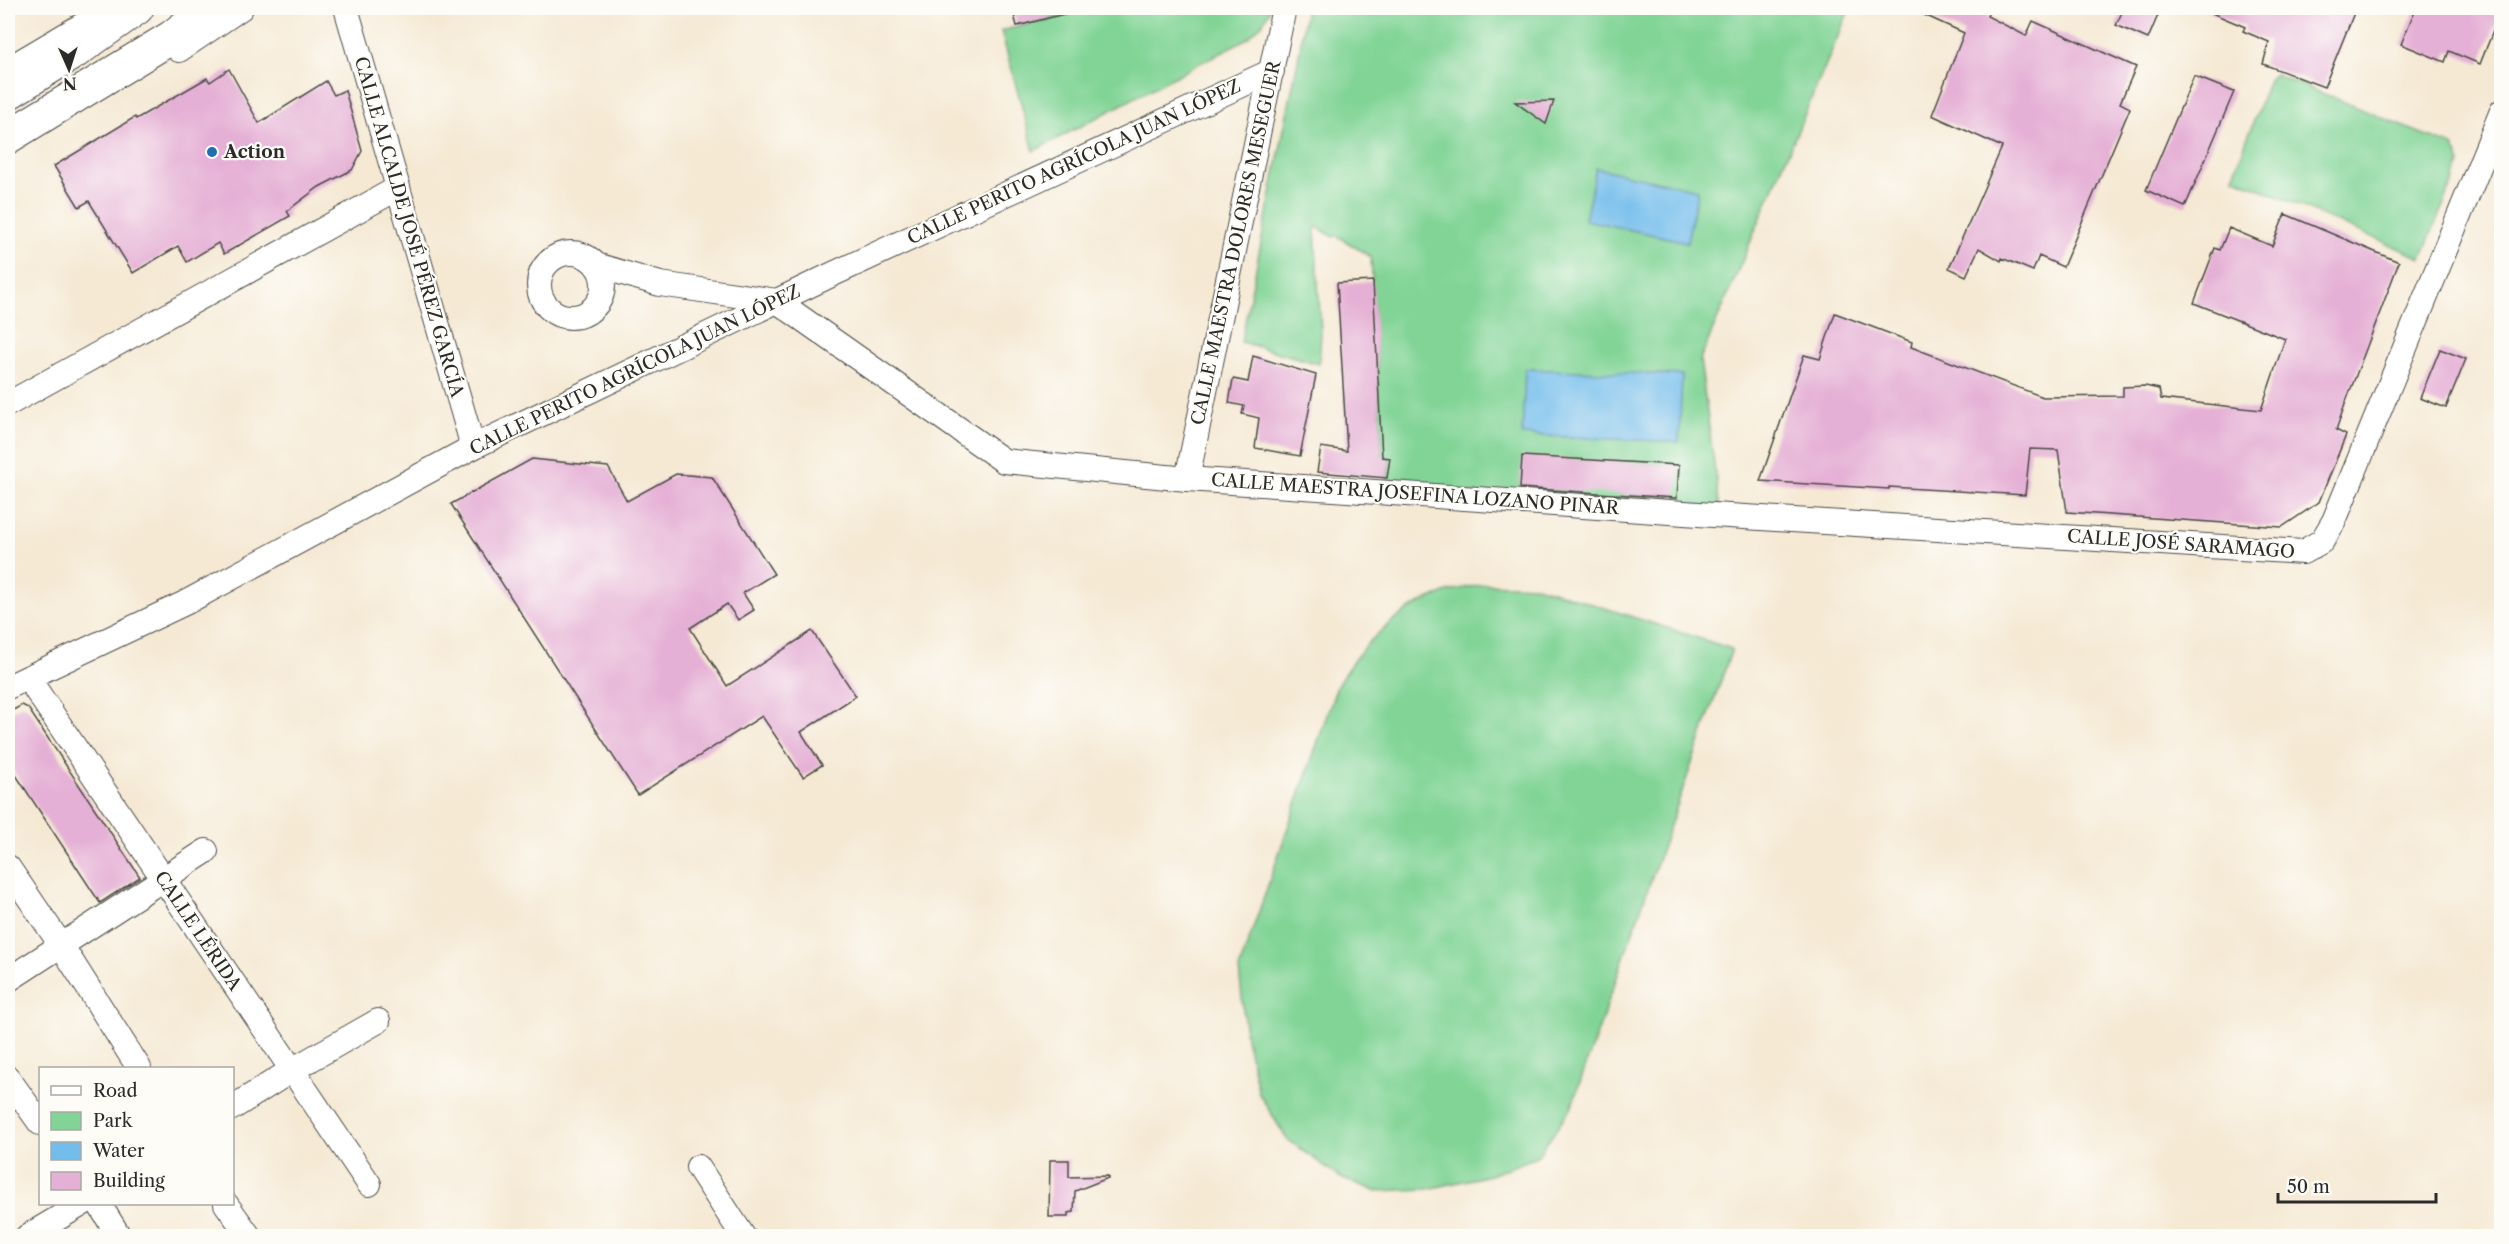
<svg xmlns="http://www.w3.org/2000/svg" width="2509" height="1244" viewBox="0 0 2509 1244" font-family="'Libre Caslon Text',serif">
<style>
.green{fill:#81d496;stroke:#568060;stroke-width:1.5}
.water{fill:#73bdec;stroke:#4f748c;stroke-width:1.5}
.building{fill:#e5b0d5}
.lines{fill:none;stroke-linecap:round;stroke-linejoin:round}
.street-casing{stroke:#494844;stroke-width:26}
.primary-casing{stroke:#494844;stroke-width:35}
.street{stroke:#fff;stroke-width:24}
.primary{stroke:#fff;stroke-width:33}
.poi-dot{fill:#1f6fb2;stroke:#fdfcf7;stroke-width:2}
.labels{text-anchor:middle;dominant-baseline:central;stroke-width:4.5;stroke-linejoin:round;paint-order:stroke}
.poi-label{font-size:18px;font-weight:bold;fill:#2b2b2b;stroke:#fdfcf7;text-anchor:start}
.street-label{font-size:18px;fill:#2b2b2b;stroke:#fdfcf7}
</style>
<rect width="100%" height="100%" fill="#fdfcf7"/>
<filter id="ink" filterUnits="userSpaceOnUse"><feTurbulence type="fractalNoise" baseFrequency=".0167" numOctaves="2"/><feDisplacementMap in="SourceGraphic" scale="12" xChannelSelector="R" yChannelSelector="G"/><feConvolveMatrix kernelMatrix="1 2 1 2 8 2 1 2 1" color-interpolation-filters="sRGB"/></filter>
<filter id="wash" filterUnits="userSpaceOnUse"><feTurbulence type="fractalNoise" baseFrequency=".008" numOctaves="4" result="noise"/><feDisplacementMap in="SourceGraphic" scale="24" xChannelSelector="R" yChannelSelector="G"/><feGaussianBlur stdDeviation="1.35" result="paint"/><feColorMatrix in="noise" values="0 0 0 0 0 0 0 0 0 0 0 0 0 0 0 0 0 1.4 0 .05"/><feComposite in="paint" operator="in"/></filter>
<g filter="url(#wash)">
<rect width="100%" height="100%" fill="#f5e9d4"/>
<g class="green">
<path d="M1094,8H1271L1262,24L1248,38L1034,151L1001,31Z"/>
<path d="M1306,8H1850L1700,360L1720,509L1386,488L1390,458L1382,456L1371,257L1336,235L1334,237L1317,227L1315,229L1321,333L1319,364L1241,342L1298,60Z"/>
<path d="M2275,74L2452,146L2459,156L2460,165L2421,258L2233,177L2269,80Z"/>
<path d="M1485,584L1537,586L1732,649L1571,1108L1537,1157L1490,1175L1428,1189L1376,1191L1341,1178L1287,1139L1259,1094L1246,1038L1239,969L1337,686C1359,646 1396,611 1439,595C1453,589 1470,587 1485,584Z"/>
</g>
<g class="water">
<path d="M1596,168L1698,190L1687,242L1585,220Z"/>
<path d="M1525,369L1682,375L1679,442L1522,435Z"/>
</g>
<g id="blocks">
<g class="building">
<path d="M1012,8H1067L1068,13L1017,26Z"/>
<path d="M1909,8H1991L1987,16L2026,36L2033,21L2136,67L2120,103L2130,108L2063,267L2039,256L2033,271L2002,258L2001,261L1979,248L1966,276L1949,268L2002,147L1932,115L1964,33Z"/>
<path d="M2124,8H2161L2148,39L2116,25Z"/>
<path d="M2200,8H2356L2324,87L2263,64L2269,42L2243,31L2245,27Z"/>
<path d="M2416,8H2492L2501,11L2480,64L2449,51L2445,62L2401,44Z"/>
<path d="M229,69L259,123L326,81L334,95L345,90L362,151L352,170L319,187L287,211L290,216L224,254L218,243L187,262L178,246L133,273L89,201L79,207L54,166L135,117L136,119L207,78L210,82Z"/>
<path d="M2194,76L2234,92L2185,207L2146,190Z"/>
<path d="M1554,101L1546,124L1515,102Z"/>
<path d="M2285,214L2399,262L2344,407L2336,430L2346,435L2319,502L2282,527L2067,512L2058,450L2030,449L2025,495L1889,487V489L1760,481L1804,355L1820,359L1835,313L1912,342L1911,347L2043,397L2123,396V387L2145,386L2159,389L2161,399L2261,410L2285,339L2194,303L2215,248L2220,250L2229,228L2272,246Z"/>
<path d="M1373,281L1382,457L1390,458L1387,478L1317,472L1321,447L1347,451L1337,283Z"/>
<path d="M2440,349L2466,359L2446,408L2420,398Z"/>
<path d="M1253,356L1316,375L1300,456L1255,448L1259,418L1242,414L1244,406L1229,403L1233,379L1248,382Z"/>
<path d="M1522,456L1679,465L1677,498L1520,488Z"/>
<path d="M532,459L608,467L627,501L676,474L712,477L774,574L743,593L754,610L738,620L727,604L690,628L727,686L812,631L856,696L801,732L822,765L803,777L762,716L638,795L451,504Z"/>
<path d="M22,705L28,708L140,877L100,903L8,763V713Z"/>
<path d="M1050,1160H1069V1177L1108,1176V1178L1075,1191L1074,1212L1068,1213V1217H1049Z"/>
</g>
</g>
</g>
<g filter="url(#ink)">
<use href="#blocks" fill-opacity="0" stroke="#494844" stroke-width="1.5"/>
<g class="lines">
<defs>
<g id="street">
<path d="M346,8L473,447"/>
<path d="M179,50L241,8"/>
<path d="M8,69L111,8"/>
<circle cx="571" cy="285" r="32"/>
<path d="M596,265L660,284L777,301L1004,461L1187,479L1713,515L2303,552L2322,541L2334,521L2502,111"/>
<path d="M8,404L398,188"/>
<path d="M1187,479L1284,8"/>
<path d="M28,678L369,1184"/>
<path d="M8,687L185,603L473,447L831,275L1272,71"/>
<path d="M8,867L61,945L139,1068"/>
<path d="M8,980L206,851"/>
<path d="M8,1078L40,1123"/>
<path d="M232,1108L292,1070L378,1021"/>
<path d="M698,1167L743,1236"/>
<path d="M99,1204L119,1236"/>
<path d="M226,1204L249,1236"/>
<path d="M28,1236L82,1204"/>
</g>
<g id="primary">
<path d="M8,93L76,51L137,8"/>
<path d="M8,137L172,37L209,8"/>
</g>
</defs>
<use href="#street" class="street-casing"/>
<use href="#primary" class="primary-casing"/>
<use href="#street" class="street"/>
<use href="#primary" class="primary"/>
</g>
</g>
<circle class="poi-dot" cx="212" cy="152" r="6"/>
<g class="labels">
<g class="poi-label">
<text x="224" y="152">Action</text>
</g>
<g class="street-label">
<text transform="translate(1074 162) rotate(-25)">CALLE PERITO AGRÍCOLA JUAN LÓPEZ</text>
<text transform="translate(409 227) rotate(74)">CALLE ALCALDE JOSÉ PÉREZ GARCÍA</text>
<text transform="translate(1236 243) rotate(-78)">CALLE MAESTRA DOLORES MESEGUER</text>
<text transform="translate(635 370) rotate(-26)">CALLE PERITO AGRÍCOLA JUAN LÓPEZ</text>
<text transform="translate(1415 494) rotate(4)">CALLE MAESTRA JOSEFINA LOZANO PINAR</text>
<text transform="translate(2181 544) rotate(4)">CALLE JOSÉ SARAMAGO</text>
<text transform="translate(198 931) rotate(56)">CALLE LÉRIDA</text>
</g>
</g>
<rect width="2509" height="1244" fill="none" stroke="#fdfcf7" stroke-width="30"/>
<rect x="39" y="1067" width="195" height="138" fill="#fdfcf7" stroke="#a9a8a5" stroke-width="1.5"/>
<rect x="51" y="1086" width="30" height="9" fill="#ffffff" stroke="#a9a8a5" stroke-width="1.5"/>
<text x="93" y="1097" font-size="18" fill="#2b2b2b">Road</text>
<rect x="51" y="1112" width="30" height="18" fill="#81d496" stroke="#a9a8a5" stroke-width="1.5"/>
<text x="93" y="1127" font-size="18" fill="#2b2b2b">Park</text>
<rect x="51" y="1142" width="30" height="18" fill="#73bdec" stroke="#a9a8a5" stroke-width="1.5"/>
<text x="93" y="1157" font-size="18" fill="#2b2b2b">Water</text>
<rect x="51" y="1172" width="30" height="18" fill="#e5b0d5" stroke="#a9a8a5" stroke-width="1.5"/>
<text x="93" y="1187" font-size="18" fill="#2b2b2b">Building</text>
<g transform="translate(69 69) rotate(177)" stroke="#fdfcf7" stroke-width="4.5" paint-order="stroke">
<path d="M0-4.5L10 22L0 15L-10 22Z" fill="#2b2b2b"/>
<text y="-9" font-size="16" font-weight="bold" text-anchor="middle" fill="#2b2b2b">N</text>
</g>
<path d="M2278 1193v9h158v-9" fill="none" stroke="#2b2b2b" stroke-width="3"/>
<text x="2287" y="1193" font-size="18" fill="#2b2b2b" stroke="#fdfcf7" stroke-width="4.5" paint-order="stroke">50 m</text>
</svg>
